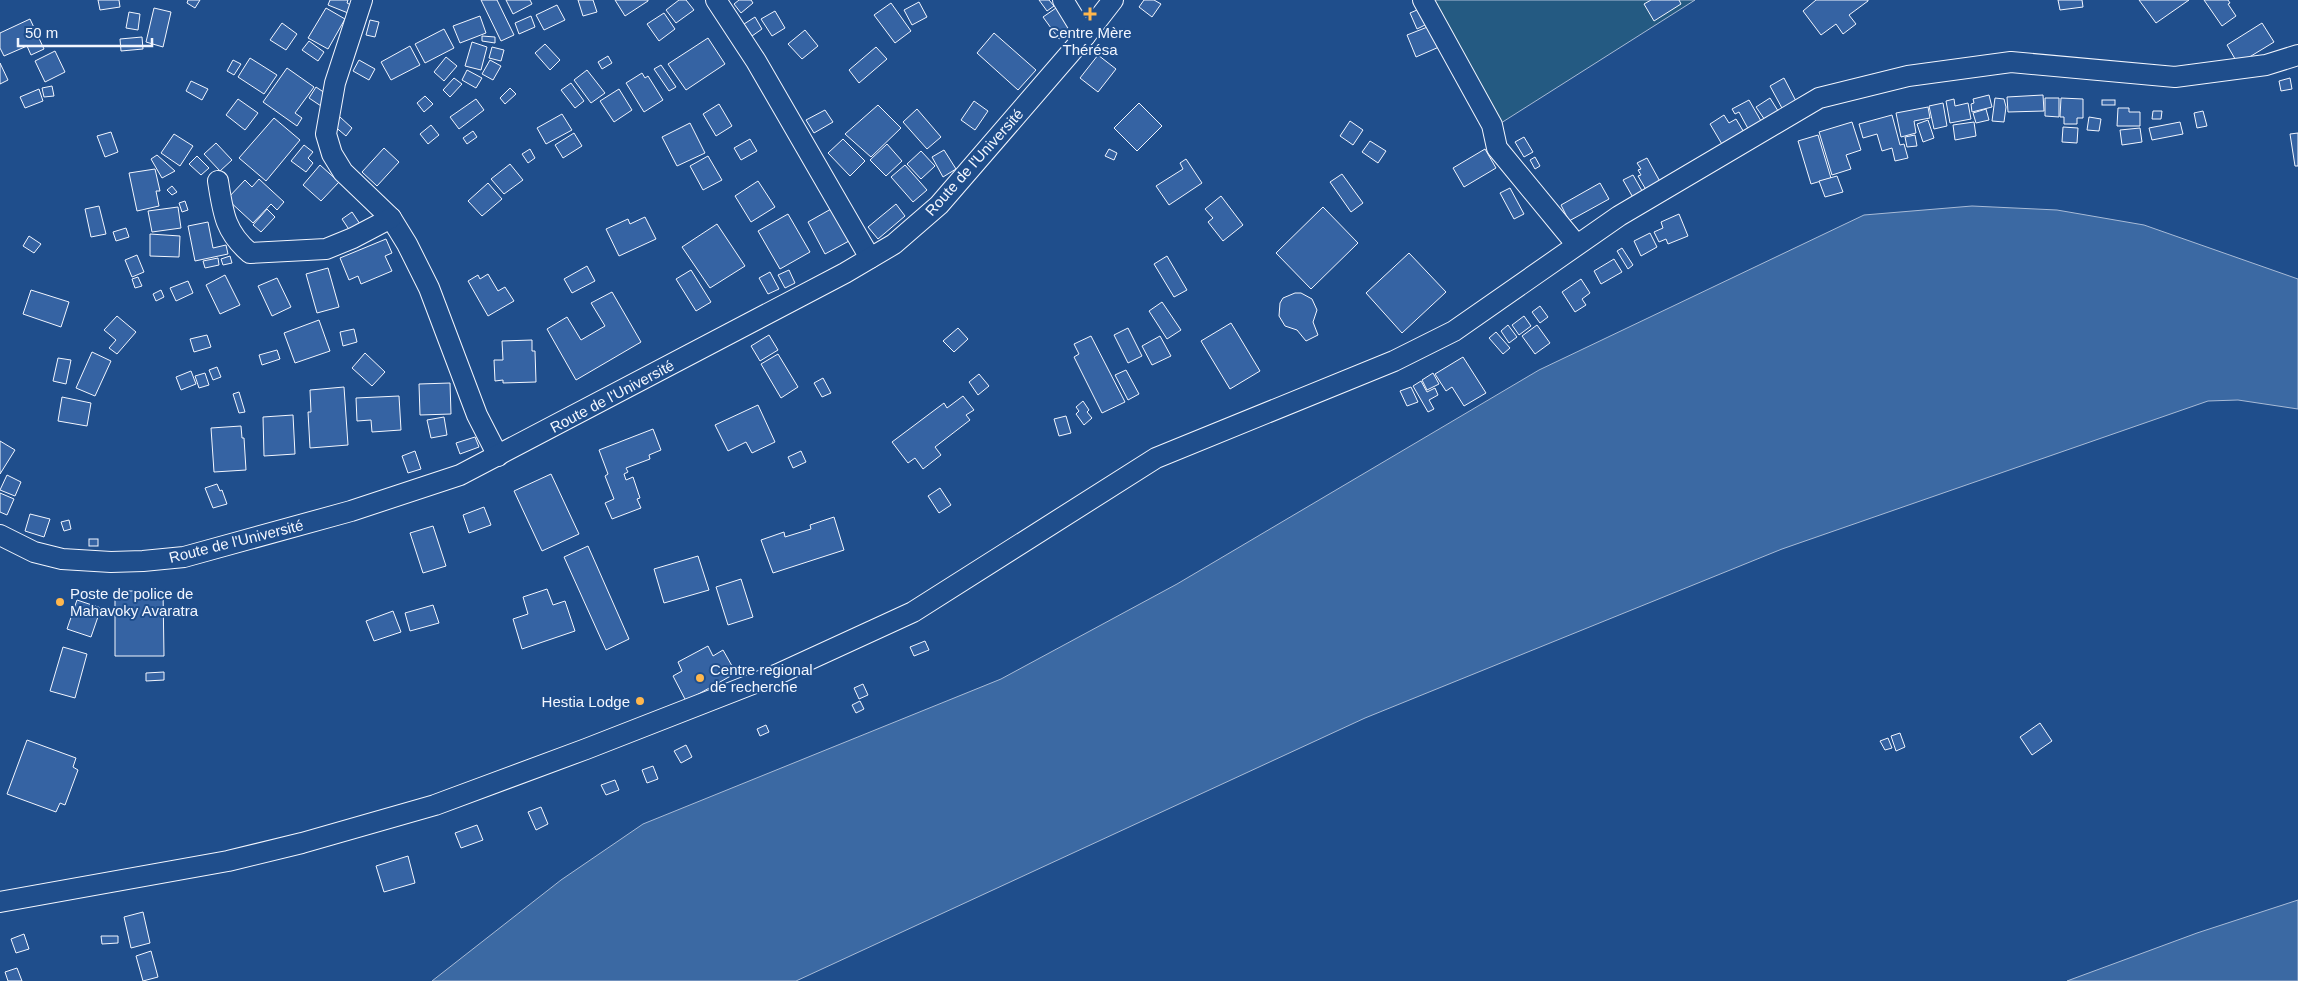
<svg xmlns="http://www.w3.org/2000/svg" width="2298" height="981" viewBox="0 0 2298 981" font-family="Helvetica,sans-serif">
<style>
.green{fill:#245a82;stroke:#a8bbd7}
.water{fill:#3b69a3;stroke:#a8bbd7}
.building{fill:#3563a3;stroke:#f2f6ff}
.lines{fill:none;stroke-linecap:round;stroke-linejoin:round}
.minor-casing{stroke:#f2f6ff;stroke-width:22}
.minor{stroke:#1f4e8c;stroke-width:20}
.poi-dot{fill:#ffb74d;stroke:#1f4e8c;stroke-width:2}
.labels{text-anchor:middle;dominant-baseline:central;stroke-width:4;stroke-linejoin:round;paint-order:stroke}
.poi-label{font-size:15px;fill:#f2f6ff;stroke:#1f4e8c;text-anchor:start}
.street-label{font-size:15px;fill:#f2f6ff;stroke:#1f4e8c}
</style>
<rect width="100%" height="100%" fill="#1f4e8c"/>
<path class="green" d="M1432,0H1695L1501,123Z"/>
<g class="water">
<path d="M1972,206L2057,210L2144,225L2298,279V409L2238,400L2208,401L1782,549L1365,718L796,981H432L561,880L643,824L1001,679L1177,584L1539,370L1864,215Z"/>
<path d="M2298,900V981H2067L2197,933Z"/>
</g>
<g class="building">
<path d="M98,0H119L120,7L100,10Z"/>
<path d="M188,0H200L195,8L187,3Z"/>
<path d="M330,0H348L347,3L351,5L348,13L328,5Z"/>
<path d="M481,0H497L514,35L501,41Z"/>
<path d="M506,0H530L532,4L513,14Z"/>
<path d="M578,0H593L597,12L583,16Z"/>
<path d="M615,0H648V1L625,16Z"/>
<path d="M679,0H686L694,10L676,23L666,10Z"/>
<path d="M739,0H751L753,3L741,13L734,4Z"/>
<path d="M1039,0H1049L1054,6L1047,11Z"/>
<path d="M1144,0H1154L1161,4L1152,17L1139,7Z"/>
<path d="M1651,0H1679L1681,4L1654,21L1644,4Z"/>
<path d="M1816,0H1868V1L1849,15L1856,24L1843,34L1836,24L1821,35L1803,11Z"/>
<path d="M2058,0H2082L2083,7L2060,10Z"/>
<path d="M2139,0H2189L2156,23Z"/>
<path d="M2204,0H2228L2230,3L2228,4L2236,16L2222,26Z"/>
<path d="M919,2L927,17L912,25L904,10Z"/>
<path d="M891,3L911,31L895,43L874,15Z"/>
<path d="M557,5L565,20L544,30L536,15Z"/>
<path d="M1424,7L1431,22L1417,29L1410,13Z"/>
<path d="M154,8L171,12L163,47L146,42Z"/>
<path d="M326,8L345,19L328,49L308,38Z"/>
<path d="M1056,8L1071,30L1059,39L1043,17Z"/>
<path d="M775,11L785,28L772,36L761,19Z"/>
<path d="M129,12L140,14L138,30L126,28Z"/>
<path d="M664,13L675,29L659,41L647,24Z"/>
<path d="M480,16L486,33L460,43L453,26Z"/>
<path d="M531,16L535,27L519,34L515,23Z"/>
<path d="M755,17L762,29L752,36L744,24Z"/>
<path d="M30,19L44,49L31,55L27,46L4,56L0,48V33Z"/>
<path d="M370,20L379,22L375,37L366,35Z"/>
<path d="M282,23L297,34L286,50L270,40Z"/>
<path d="M2262,23L2274,42L2238,64L2227,45Z"/>
<path d="M1430,26L1439,47L1416,57L1407,35Z"/>
<path d="M444,29L454,48L425,63L415,44Z"/>
<path d="M805,30L818,46L802,59L788,44Z"/>
<path d="M994,33L1036,70L1018,90L977,53Z"/>
<path d="M482,36L495,37V43L482,41Z"/>
<path d="M142,37L143,49L121,51L120,39Z"/>
<path d="M708,38L725,64L686,90L668,64Z"/>
<path d="M309,41L324,52L318,61L302,50Z"/>
<path d="M472,42L487,47L481,70L465,66Z"/>
<path d="M545,44L560,60L550,70L535,53Z"/>
<path d="M410,46L420,65L391,80L381,62Z"/>
<path d="M492,47L504,50L501,61L489,58Z"/>
<path d="M876,47L887,59L859,83L849,70Z"/>
<path d="M55,51L65,72L45,82L35,61Z"/>
<path d="M1098,55L1116,69L1098,92L1080,78Z"/>
<path d="M608,56L612,63L602,69L598,62Z"/>
<path d="M446,57L457,66L444,81L434,72Z"/>
<path d="M250,58L277,75L264,94L238,77Z"/>
<path d="M233,60L241,64L234,75L227,71Z"/>
<path d="M359,60L375,69L369,80L353,71Z"/>
<path d="M490,60L501,66L493,80L482,74Z"/>
<path d="M0,63L8,80L0,84Z"/>
<path d="M661,65L676,87L669,91L654,69Z"/>
<path d="M287,68L314,87L295,113L302,118L297,126L263,102Z"/>
<path d="M467,70L482,78L476,88L462,80Z"/>
<path d="M587,70L605,93L591,103L574,80Z"/>
<path d="M642,73L645,78L648,76L663,100L644,112L626,83Z"/>
<path d="M454,78L462,84L450,97L443,90Z"/>
<path d="M1784,78L1797,103L1783,110L1770,86Z"/>
<path d="M2290,78L2292,89L2281,91L2279,81Z"/>
<path d="M191,81L208,89L202,100L186,91Z"/>
<path d="M571,83L584,101L575,108L561,90Z"/>
<path d="M52,86L54,96L44,97L42,88Z"/>
<path d="M316,87L328,95L321,106L309,98Z"/>
<path d="M510,88L516,94L505,104L500,98Z"/>
<path d="M39,89L43,101L25,108L20,97Z"/>
<path d="M619,89L632,110L614,122L600,101Z"/>
<path d="M1989,95L1992,107L1972,112L1971,104L1974,103L1973,99Z"/>
<path d="M2043,95L2044,111L2008,112L2007,97Z"/>
<path d="M425,96L433,104L424,112L417,103Z"/>
<path d="M1770,98L1780,114L1767,123L1756,107Z"/>
<path d="M1995,98L2004,99L2006,107L2004,122L1992,121Z"/>
<path d="M2045,98H2059V117L2045,116Z"/>
<path d="M2061,98L2083,99V118H2077V124H2064V117H2060Z"/>
<path d="M238,99L258,113L245,130L226,115Z"/>
<path d="M476,99L484,110L459,129L450,117Z"/>
<path d="M1954,99L1955,106L1968,103L1971,119L1950,123L1946,101Z"/>
<path d="M1749,100L1765,128L1752,136L1739,112L1735,114L1732,109Z"/>
<rect x="2102" y="100" width="13" height="5"/>
<path d="M974,101L988,111L975,130L961,120Z"/>
<path d="M1139,103L1162,126L1137,151L1114,128Z"/>
<path d="M1943,103L1947,126L1934,129L1929,106Z"/>
<path d="M719,104L732,126L716,136L703,114Z"/>
<path d="M878,105L901,128L871,157L845,134Z"/>
<path d="M1928,107L1930,118L1914,121L1916,133L1901,137L1896,113Z"/>
<path d="M2118,108H2129V112H2140V126H2117Z"/>
<path d="M917,109L941,137L927,149L903,122Z"/>
<path d="M1986,109L1989,120L1976,123L1973,113Z"/>
<path d="M825,110L833,122L814,133L806,120Z"/>
<path d="M2153,111H2162L2161,119H2152Z"/>
<path d="M2203,111L2207,126L2197,128L2194,113Z"/>
<path d="M562,114L572,130L546,144L537,128Z"/>
<path d="M1724,115L1729,123L1736,119L1745,134L1726,151L1710,124Z"/>
<path d="M1892,115L1900,145L1904,144L1908,158L1895,161L1892,148L1882,151L1877,134L1863,138L1859,124Z"/>
<path d="M340,117L352,128L346,136L333,125Z"/>
<path d="M2089,117L2101,119L2099,131L2087,130Z"/>
<path d="M274,118L300,140L266,181L239,158Z"/>
<path d="M1928,120L1934,138L1923,142L1917,124Z"/>
<path d="M1350,121L1363,130L1353,145L1340,136Z"/>
<path d="M1852,122L1861,150L1846,155L1851,169L1832,175L1819,132Z"/>
<path d="M1974,122L1976,136L1955,140L1953,125Z"/>
<path d="M2180,122L2183,134L2152,140L2149,128Z"/>
<path d="M690,123L705,153L677,166L662,137Z"/>
<path d="M431,125L439,135L428,144L420,134Z"/>
<path d="M2063,127L2078,128L2077,143L2062,142Z"/>
<path d="M2140,128L2142,142L2122,145L2120,130Z"/>
<path d="M473,131L477,137L467,144L463,138Z"/>
<path d="M111,132L118,152L105,157L97,136Z"/>
<path d="M574,133L582,146L563,158L555,145Z"/>
<path d="M2298,133V166H2295L2290,134Z"/>
<path d="M174,134L193,146L180,166L161,153Z"/>
<path d="M1818,135L1831,178L1811,184L1798,141Z"/>
<path d="M1915,135L1917,146L1907,147L1905,137Z"/>
<path d="M1524,137L1533,152L1524,157L1515,142Z"/>
<path d="M750,139L757,151L741,160L734,148Z"/>
<path d="M843,139L865,161L850,176L828,153Z"/>
<path d="M1370,141L1386,151L1378,163L1362,152Z"/>
<path d="M216,143L232,160L220,171L204,154Z"/>
<path d="M887,144L902,161L886,176L870,160Z"/>
<path d="M304,145L313,152L308,158L313,163L306,172L291,161Z"/>
<path d="M384,148L399,162L377,186L362,172Z"/>
<path d="M530,149L535,158L528,163L522,154Z"/>
<path d="M1109,149L1117,153L1114,160L1105,156Z"/>
<path d="M1485,149L1496,168L1464,187L1453,168Z"/>
<path d="M944,150L956,169L943,177L932,157Z"/>
<path d="M921,151L935,166L921,179L907,164Z"/>
<path d="M157,155L175,171L162,178L151,159Z"/>
<path d="M197,156L209,168L201,175L189,164Z"/>
<path d="M708,156L722,180L703,190L690,166Z"/>
<path d="M1535,157L1540,166L1535,169L1530,160Z"/>
<path d="M1647,158L1663,187L1649,195L1638,176L1641,175L1638,170L1641,169L1637,163Z"/>
<path d="M1186,159L1202,183L1169,205L1156,186L1183,169L1180,163Z"/>
<path d="M510,164L523,180L504,194L491,179Z"/>
<path d="M320,165L339,182L321,201L303,185Z"/>
<path d="M905,165L927,190L913,202L891,177Z"/>
<path d="M155,169L160,191H156L159,206L137,211L129,173Z"/>
<path d="M1342,174L1363,203L1351,212L1330,182Z"/>
<path d="M1633,175L1645,196L1635,201L1623,180Z"/>
<path d="M1837,176L1843,192L1825,197L1819,181Z"/>
<path d="M259,179L284,202L277,210L271,204L253,223L227,199L245,180L252,187Z"/>
<path d="M758,181L775,207L751,222L735,196Z"/>
<path d="M488,183L502,199L482,216L468,201Z"/>
<path d="M1600,183L1609,199L1569,221L1561,205Z"/>
<path d="M172,186L177,192L172,195L167,190Z"/>
<path d="M1510,188L1524,214L1514,219L1500,193Z"/>
<path d="M1221,196L1243,225L1223,241L1208,222L1213,218L1205,209Z"/>
<path d="M185,201L188,210L182,212L179,203Z"/>
<path d="M896,204L905,216L878,239L868,227Z"/>
<path d="M99,206L106,234L91,237L85,209Z"/>
<path d="M178,207L181,228L152,232L148,211Z"/>
<path d="M1323,207L1358,243L1311,289L1276,253Z"/>
<path d="M267,209L275,217L261,232L253,225Z"/>
<path d="M831,209L849,241L825,254L808,222Z"/>
<path d="M352,212L362,227L352,234L342,219Z"/>
<path d="M788,214L810,252L780,269L758,231Z"/>
<path d="M1679,214L1688,236L1668,244L1666,239L1659,242L1654,232L1663,228L1661,222Z"/>
<path d="M645,217L656,239L619,256L606,229L628,219L630,224Z"/>
<path d="M208,222L213,248L226,245L228,254L195,261L188,226Z"/>
<path d="M717,224L745,266L710,288L682,247Z"/>
<path d="M126,228L129,237L116,241L113,232Z"/>
<path d="M1650,233L1657,247L1641,256L1634,241Z"/>
<path d="M150,234L180,236L179,257L150,256Z"/>
<path d="M29,236L41,244L34,253L23,246Z"/>
<path d="M386,239L392,253L385,256L392,271L361,284L358,276L349,280L340,258Z"/>
<path d="M1622,248L1633,265L1628,269L1617,251Z"/>
<path d="M1409,253L1446,292L1402,333L1366,293Z"/>
<path d="M137,255L144,272L132,277L125,260Z"/>
<path d="M230,256L232,263L223,265L221,259Z"/>
<path d="M1167,256L1187,290L1174,297L1154,264Z"/>
<path d="M218,258L219,265L205,268L203,261Z"/>
<path d="M1614,259L1622,272L1601,284L1594,271Z"/>
<path d="M587,266L595,281L572,293L564,279Z"/>
<path d="M328,268L339,307L317,313L306,274Z"/>
<path d="M691,270L711,302L696,311L676,279Z"/>
<path d="M789,270L795,283L785,288L778,275Z"/>
<path d="M770,272L779,289L768,294L759,278Z"/>
<path d="M488,274L498,291L505,287L514,301L488,316L468,281L478,275L480,279Z"/>
<path d="M225,275L240,305L220,314L206,285Z"/>
<path d="M138,277L142,286L135,288L132,279Z"/>
<path d="M277,278L291,307L272,316L258,286Z"/>
<path d="M1581,279L1590,293L1582,299L1586,305L1575,312L1562,292Z"/>
<path d="M188,281L193,293L176,301L170,288Z"/>
<path d="M31,290L69,302L61,327L23,314Z"/>
<path d="M161,290L164,297L156,301L153,294Z"/>
<path d="M612,292L641,342L576,380L547,329L567,317L581,340L605,326L591,303Z"/>
<path d="M1295,293H1301L1312,299L1317,310L1313,322L1318,335L1306,341L1297,330L1285,326L1279,316L1280,303L1283,298Z"/>
<path d="M1162,302L1181,330L1167,339L1149,311Z"/>
<path d="M1540,306L1548,317L1540,323L1532,312Z"/>
<path d="M117,316L136,332L117,354L109,348L116,340L104,330Z"/>
<path d="M1524,316L1531,326L1519,335L1512,325Z"/>
<path d="M319,320L330,351L295,363L284,333Z"/>
<path d="M1231,323L1260,371L1230,389L1201,341Z"/>
<path d="M1508,325L1517,337L1509,343L1501,331Z"/>
<path d="M1537,325L1550,343L1535,354L1522,336Z"/>
<path d="M958,328L968,339L954,352L943,341Z"/>
<path d="M1128,328L1142,356L1128,363L1114,335Z"/>
<path d="M354,329L357,342L343,346L340,332Z"/>
<path d="M1496,332L1510,348L1503,354L1489,338Z"/>
<path d="M207,335L211,347L194,352L190,339Z"/>
<path d="M769,335L778,350L760,361L751,346Z"/>
<path d="M1091,336L1125,402L1102,413L1074,357L1079,354L1074,344Z"/>
<path d="M1160,336L1171,356L1152,365L1142,346Z"/>
<path d="M532,340V351H535L536,382L503,383V380L495,381L494,360H503L502,341Z"/>
<path d="M277,350L280,359L262,365L259,355Z"/>
<path d="M92,352L111,361L95,396L76,388Z"/>
<path d="M365,353L385,372L372,386L352,368Z"/>
<path d="M778,354L798,387L781,398L761,364Z"/>
<path d="M1463,357L1486,393L1464,406L1452,387L1446,391L1435,374Z"/>
<path d="M58,358L71,360L66,384L53,381Z"/>
<path d="M217,367L221,377L213,380L209,370Z"/>
<path d="M1126,370L1139,394L1128,400L1115,375Z"/>
<path d="M191,371L196,384L181,390L176,377Z"/>
<path d="M205,373L209,385L199,388L195,376Z"/>
<path d="M1433,373L1439,384L1427,390L1422,380Z"/>
<path d="M979,374L989,386L978,395L969,382Z"/>
<path d="M823,378L831,393L822,397L814,383Z"/>
<path d="M1421,381L1427,392L1435,388L1438,395L1429,400L1434,409L1428,412L1413,386Z"/>
<path d="M450,383L451,414L420,415L419,384Z"/>
<path d="M344,387L348,445L310,448L308,412H311L310,390Z"/>
<path d="M1411,387L1418,402L1407,406L1400,391Z"/>
<path d="M239,392L245,412L239,413L233,394Z"/>
<path d="M399,396L401,430L372,432L371,420L357,421L356,398Z"/>
<path d="M963,396L974,410L966,415L970,420L935,447L941,455L923,469L915,458L908,463L892,442L944,403L947,408Z"/>
<path d="M62,397L91,403L87,426L58,421Z"/>
<path d="M1083,401L1089,410L1087,412L1092,418L1084,425L1076,414L1079,411L1076,407Z"/>
<path d="M758,405L775,442L752,453L746,442L728,451L715,425Z"/>
<path d="M293,415L295,454L264,456L263,417Z"/>
<path d="M1066,416L1071,433L1059,436L1054,419Z"/>
<path d="M444,417L447,435L431,438L427,420Z"/>
<path d="M241,426L242,438H244L246,470L214,472L211,428Z"/>
<path d="M653,429L661,450L649,455L650,459L626,468L628,472L624,474L626,480L633,477L640,498L637,499L641,508L612,519L605,503L614,499L605,476L608,474L599,450Z"/>
<path d="M475,437L479,447L460,454L456,443Z"/>
<path d="M0,441L15,450L0,474Z"/>
<path d="M415,451L421,469L408,473L402,456Z"/>
<path d="M801,451L806,462L793,468L788,457Z"/>
<path d="M551,474L579,534L542,551L514,491Z"/>
<path d="M7,475L21,482L15,496L0,490Z"/>
<path d="M217,484L220,491L222,490L227,504L213,508L205,488Z"/>
<path d="M940,488L951,505L939,513L928,496Z"/>
<path d="M0,493L14,499L7,515L0,512Z"/>
<path d="M484,507L491,525L469,533L463,515Z"/>
<path d="M30,514L50,519L44,537L25,531Z"/>
<path d="M834,517L844,550L773,573L761,540L784,532L785,537L811,529L810,525Z"/>
<path d="M69,520L71,529L64,531L61,522Z"/>
<path d="M433,526L446,566L423,573L410,533Z"/>
<rect x="89" y="539" width="9" height="7"/>
<path d="M588,546L629,639L606,650L564,557Z"/>
<path d="M698,556L709,590L664,603L654,569Z"/>
<path d="M741,579L753,617L728,625L716,587Z"/>
<path d="M547,589L553,605L565,601L575,631L522,649L513,619L528,614L523,597Z"/>
<path d="M115,591H163L164,656H115Z"/>
<path d="M77,600L101,608L91,637L67,629Z"/>
<path d="M433,605L439,623L410,631L405,613Z"/>
<path d="M393,611L401,632L374,641L366,621Z"/>
<path d="M925,641L929,650L914,656L910,647Z"/>
<path d="M708,646L713,656L723,650L736,673L686,701L673,676L682,671L678,662Z"/>
<path d="M63,647L87,654L75,698L50,691Z"/>
<path d="M164,672V680L146,681V673Z"/>
<path d="M863,684L868,695L859,699L854,688Z"/>
<path d="M860,701L864,709L856,713L852,705Z"/>
<path d="M2040,723L2052,741L2032,755L2020,737Z"/>
<path d="M766,725L769,732L760,736L757,729Z"/>
<path d="M1900,733L1905,747L1896,751L1891,736Z"/>
<path d="M1888,738L1892,748L1885,750L1880,741Z"/>
<path d="M27,740L76,758L73,767L78,770L65,805L60,803L56,812L7,794Z"/>
<path d="M686,745L692,757L681,763L674,751Z"/>
<path d="M653,766L658,779L647,783L642,770Z"/>
<path d="M615,780L619,790L606,795L601,785Z"/>
<path d="M541,807L548,824L536,830L528,812Z"/>
<path d="M477,825L483,840L461,848L455,833Z"/>
<path d="M408,856L415,883L384,892L376,866Z"/>
<path d="M143,912L150,943L131,948L124,917Z"/>
<path d="M24,934L29,949L16,953L11,939Z"/>
<path d="M101,936H118V943L102,944Z"/>
<path d="M151,951L158,977L143,981L136,956Z"/>
<path d="M17,968L22,981H8L5,972Z"/>
</g>
<g class="lines">
<defs>
<g id="minor">
<path d="M362,0L335,83L326,134L332,154L343,172L391,218L407,244L429,288L477,415L498,456"/>
<path d="M716,0L756,61L870,258"/>
<path d="M1063,0L1085,36"/>
<path d="M1423,0L1492,125L1497,148L1576,244"/>
<path d="M218,181C223,213 225,232 250,253L326,249L353,238L391,218"/>
<path d="M0,535L34,552L62,559L111,562L143,561L184,557L351,511L460,475L845,273L894,244L939,205L1085,36L1113,0"/>
<path d="M0,902L228,861L302,843L435,805L586,749L778,674L913,612L1156,458L1394,361L1454,331L1619,216L1819,98L1908,76L2011,62L2175,77L2266,65L2298,55"/>
</g>
</defs>
<use href="#minor" class="minor-casing"/>
<use href="#minor" class="minor"/>
</g>
<g class="poi-dot">
<path d="M1087.5 6.5h5v5h5v5h-5v5h-5v-5h-5v-5h5z"/>
<circle cx="60" cy="602" r="5"/>
<circle cx="700" cy="678" r="5"/>
<circle cx="640" cy="701" r="5"/>
</g>
<g class="labels">
<g class="poi-label">
<text x="1090" y="32" text-anchor="middle">Centre Mère<tspan x="1090" dy="17">Thérésa</tspan></text>
<text x="70" y="593">Poste de police de<tspan x="70" dy="17">Mahavoky Avaratra</tspan></text>
<text x="710" y="669">Centre regional<tspan x="710" dy="17">de recherche</tspan></text>
<text x="630" y="701" text-anchor="end">Hestia Lodge</text>
</g>
<g class="street-label">
<text transform="translate(974 162) rotate(-48)">Route de l'Université</text>
<text transform="translate(612 396) rotate(-28)">Route de l'Université</text>
<text transform="translate(236 541) rotate(-14)">Route de l'Université</text>
</g>
</g>
<path d="M18 38v8h134v-8" fill="none" stroke="#f2f6ff" stroke-width="2.5"/>
<text x="25" y="38" font-size="15" fill="#f2f6ff" stroke="#1f4e8c" stroke-width="4" paint-order="stroke">50 m</text>
</svg>
